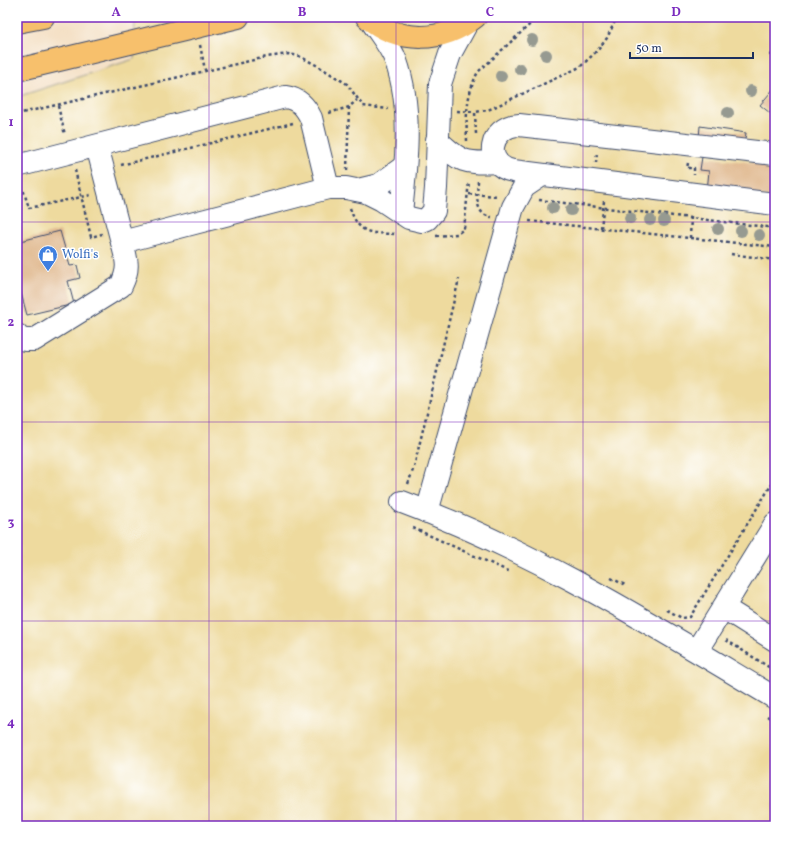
<svg xmlns="http://www.w3.org/2000/svg" width="792" height="843" viewBox="0 0 792 843" font-family="Vollkorn,serif">
<style>
.sand{fill:#eeda9e;stroke:#84847e}
.building{fill:#dcae7e}
.lines{fill:none;stroke-linecap:round;stroke-linejoin:round}
.minor-casing{stroke:#3c4a6d;stroke-width:24}
.major-casing{stroke:#3c4a6d;stroke-width:24}
.path{stroke:#3c4a6d;stroke-width:2.5;stroke-dasharray:3 3;stroke-linecap:butt}
.minor{stroke:#fff;stroke-width:22}
.major{stroke:#f7c06c;stroke-width:22}
.tree{fill:#969a91}
.grid{fill:none;stroke:#7b2cbf;stroke-width:1;stroke-opacity:0.55}
.labels{text-anchor:middle;dominant-baseline:central;stroke-width:3;stroke-linejoin:round;paint-order:stroke}
.shop-label{font-size:12px;fill:#366cbe;stroke:#fff;text-anchor:start}
.neatline{fill:none;stroke:#7b2cbf;stroke-width:1.5}
.grid-label{font-size:13px;text-anchor:middle;font-weight:bold;fill:#7b2cbf}
</style>
<rect width="100%" height="100%" fill="#fff"/>
<filter id="ink" filterUnits="userSpaceOnUse"><feTurbulence type="fractalNoise" baseFrequency=".025" numOctaves="2"/><feDisplacementMap in="SourceGraphic" scale="8" xChannelSelector="R" yChannelSelector="G"/><feConvolveMatrix kernelMatrix="1 2 1 2 8 2 1 2 1" color-interpolation-filters="sRGB"/></filter>
<filter id="wash" filterUnits="userSpaceOnUse"><feTurbulence type="fractalNoise" baseFrequency=".012" numOctaves="4" result="noise"/><feDisplacementMap in="SourceGraphic" scale="16" xChannelSelector="R" yChannelSelector="G"/><feGaussianBlur stdDeviation="0.9" result="paint"/><feColorMatrix in="noise" values="0 0 0 0 0 0 0 0 0 0 0 0 0 0 0 0 0 1.4 0 .05"/><feComposite in="paint" operator="in"/></filter>
<g filter="url(#wash)">
<rect width="100%" height="100%" fill="#f4e0c5"/>
<path class="sand" d="M135,17H775V826H17V97L134,59Z"/>
<g id="blocks">
<g class="building">
<path d="M775,87V117L760,105Z"/>
<path d="M700,126L746,133L744,145L699,138Z"/>
<path d="M702,157L775,165V198L707,191L709,171L700,170Z"/>
<path d="M60,231L70,266L77,265L80,278L68,281L74,304L27,315L17,278V242Z"/>
</g>
</g>
</g>
<g filter="url(#ink)">
<use href="#blocks" fill-opacity="0" stroke="#3c4a6d" stroke-width="1"/>
<g class="lines">
<defs>
<g id="minor">
<path d="M372,22C380,34 391,47 396,61C413,109 406,164 401,213"/>
<path d="M437,140C460,162 465,164 497,162"/>
<path d="M97,146L122,242L328,188H346L366,192L382,200L409,218L422,221L427,219L434,211L436,188L440,84L450,54L467,23"/>
<path d="M775,154L519,125C489,126 482,165 513,171L775,204"/>
<path d="M17,166L285,97C299,99 305,106 311,118L328,188"/>
<path d="M358,190L379,185L405,166"/>
<path d="M17,335C21,341 27,340 34,340L121,286C130,268 127,261 122,242"/>
<path d="M402,502C535,551 654,626 775,698"/>
<path d="M427,512L513,207L524,187L542,175"/>
<path d="M724,608L775,640"/>
<path d="M697,650L775,524"/>
</g>
<g id="major">
<path d="M367,17C399,44 443,43 475,17"/>
<path d="M17,22L43,17"/>
<path d="M17,70L238,17"/>
</g>
</defs>
<use href="#minor" class="minor-casing"/>
<use href="#major" class="major-casing"/>
<g class="path">
<path d="M200,45L205,70"/>
<path d="M770,56L775,50"/>
<path d="M58,106L65,135"/>
<path d="M457,111L475,112"/>
<path d="M329,113L349,107"/>
<path d="M17,114L267,57L288,54L299,56L318,66L347,84L363,106L388,109"/>
<path d="M476,134L475,112L488,110L580,67L598,50L607,38L617,17"/>
<path d="M467,141C466,117 466,94 478,72L538,17"/>
<path d="M596,163L597,152"/>
<path d="M688,163L687,168H694V175"/>
<path d="M121,165L293,123"/>
<path d="M75,170L91,237L102,234"/>
<path d="M347,170L349,107L357,100"/>
<path d="M478,181C477,195 474,215 492,217"/>
<path d="M17,194L24,192L29,208L91,195"/>
<path d="M469,194L498,196"/>
<path d="M539,200L775,228"/>
<path d="M350,208C359,236 372,233 397,234"/>
<path d="M529,221L775,247"/>
<path d="M601,228L604,201"/>
<path d="M436,236L457,234L464,229L469,181"/>
<path d="M690,238L691,216"/>
<path d="M731,254L775,260"/>
<path d="M408,484L414,467L459,279"/>
<path d="M413,528L510,572"/>
<path d="M611,578L625,585"/>
<path d="M667,610L682,618L690,617L775,479"/>
<path d="M726,640L775,671"/>
<path d="M767,716L775,721"/>
</g>
<use href="#minor" class="minor"/>
<use href="#major" class="major"/>
</g>
<g class="tree">
<circle cx="532" cy="40" r="6"/>
<circle cx="546" cy="55" r="6"/>
<circle cx="520" cy="69" r="6"/>
<circle cx="501" cy="76" r="6"/>
<circle cx="751" cy="91" r="6"/>
<circle cx="728" cy="113" r="6"/>
<circle cx="553" cy="208" r="6"/>
<circle cx="571" cy="210" r="6"/>
<circle cx="630" cy="218" r="6"/>
<circle cx="650" cy="220" r="6"/>
<circle cx="664" cy="221" r="6"/>
<circle cx="718" cy="229" r="6"/>
<circle cx="741" cy="231" r="6"/>
<circle cx="759" cy="235" r="6"/>
</g>
</g>
<path class="grid" d="M209,17V826M396,17V826M583,17V826M17,222H775M17,422H775M17,621H775"/>
<defs>
<symbol id="shop-pin" viewBox="-11 -11 22 30"><path d="M0 17L-7.5 6A9.5 9.5 0 1 1 7.5 6Z" fill="#3f7fe0" stroke="#fff"/><path d="M-5-2.5h2.3a2.7 3.5 0 0 1 5.4 0H5L5.5 6h-11ZM-1.5-2.5h3a1.5 2.3 0 0 0-3 0Z" fill="#fff"/></symbol>
</defs>
<g fill-rule="evenodd">
<use href="#shop-pin" x="37" y="244" width="22" height="30"/>
</g>
<g class="labels">
<g class="shop-label">
<text x="62" y="255">Wolfi's</text>
</g>
</g>
<rect width="792" height="843" fill="none" stroke="#fff" stroke-width="44"/>
<path d="M630 52v6h123v-6" fill="none" stroke="#1b2f5e" stroke-width="2"/>
<text x="636" y="52" font-size="12" fill="#1b2f5e" stroke="#ffffff" stroke-width="3" paint-order="stroke">50 m</text>
<rect x="22" y="22" width="748" height="799" class="neatline"/>
<g class="grid-label">
<text x="116" y="16">A</text>
<text x="302" y="16">B</text>
<text x="490" y="16">C</text>
<text x="676" y="16">D</text>
<text x="11" y="126">1</text>
<text x="11" y="326">2</text>
<text x="11" y="526">3</text>
<text x="11" y="726">4</text>
</g>
</svg>
